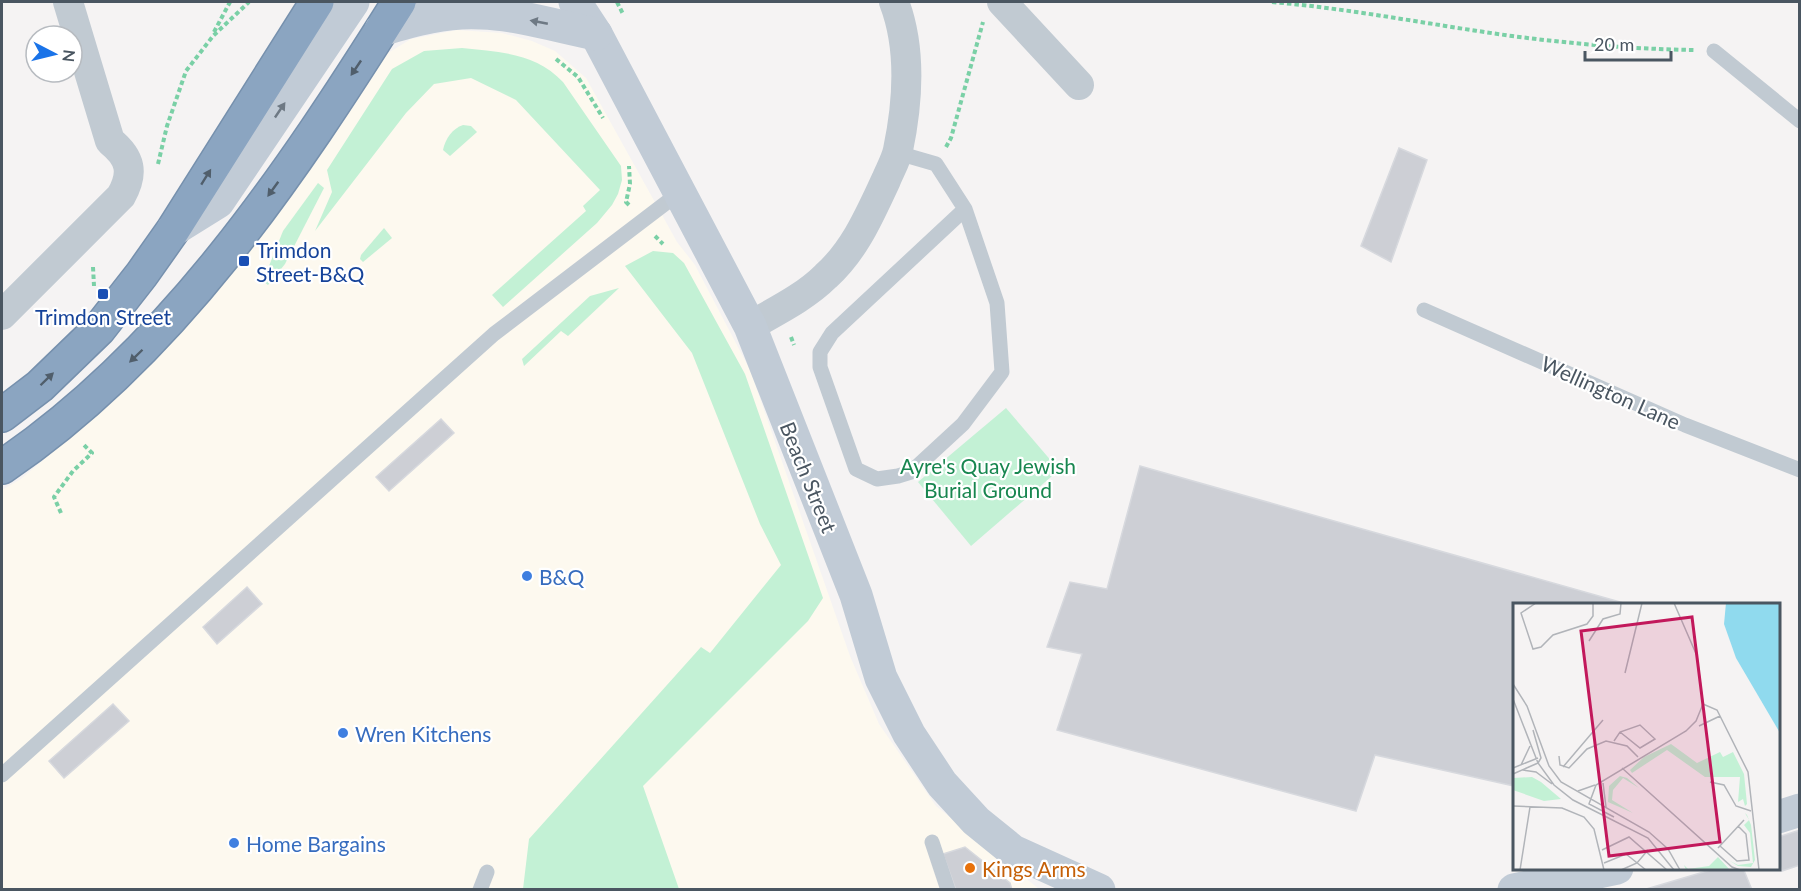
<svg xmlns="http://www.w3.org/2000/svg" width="1801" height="891" viewBox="0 0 1801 891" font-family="Lato,sans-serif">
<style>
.commercial{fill:#fdf9ef}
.green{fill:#c3f1d5}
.building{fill:#cdcfd5;stroke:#d7d9de;stroke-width:1.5}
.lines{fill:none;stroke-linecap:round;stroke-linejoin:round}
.highway-casing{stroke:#7690ad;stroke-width:36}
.path{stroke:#7ad0a6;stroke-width:4;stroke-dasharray:4.5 3;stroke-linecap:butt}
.lane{stroke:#c1cad2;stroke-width:15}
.street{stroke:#c1cad2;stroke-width:30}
.secondary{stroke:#c1cbd6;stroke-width:33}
.highway{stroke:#8ba5c1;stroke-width:33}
.oneway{fill:#6e7984}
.oneway2{fill:#505e6b}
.transit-dot{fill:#1a4fb4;stroke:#fff;stroke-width:2}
.shop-dot{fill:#3f7fe0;stroke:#fff;stroke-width:2}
.food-dot{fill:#e8710a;stroke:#fff;stroke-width:2}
.labels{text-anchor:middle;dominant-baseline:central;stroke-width:4.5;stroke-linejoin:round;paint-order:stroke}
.transit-label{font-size:21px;fill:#164399;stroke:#fff;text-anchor:start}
.street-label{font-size:21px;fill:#4a5661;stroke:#fff}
.park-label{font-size:21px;fill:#17864f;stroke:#fff}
.shop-label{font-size:21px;fill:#366cbe;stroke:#fff;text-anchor:start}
.food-label{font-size:21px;fill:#c56008;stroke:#fff;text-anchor:start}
.inset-road{fill:none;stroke:#b1b4b9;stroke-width:1.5}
.view{fill:#c2185b;fill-opacity:0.15;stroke:#c2185b;stroke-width:3}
.inset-edge{fill:none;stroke:#4a5661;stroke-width:3}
</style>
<rect width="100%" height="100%" fill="#f5f3f3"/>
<path class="commercial" d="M457,30L502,33L532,41L555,51L586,78L677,242L695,265L750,370L850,656L879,724L936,806L1039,889H2V490L21,479L132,384L227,277L330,136L383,56L411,39Z"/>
<g class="green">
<path d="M462,48C500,52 536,53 563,82L621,166L622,180L618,194L612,205L597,223L503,307L492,295L586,211L583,206L600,190L516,100L471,78L434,84L406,113L315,231L332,192L327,170L392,69L424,51Z"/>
<path d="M463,125L471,126L477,132L450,156L443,150C445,139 453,128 463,125Z"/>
<path d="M318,183L324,188L285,264L268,285L263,281L283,231Z"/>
<path d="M384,228L392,238L363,262L360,259L361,255Z"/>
<path d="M653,251L673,253L684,263L745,374L823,598L808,621L643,786L679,889H523L529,839L701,647L710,653L781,565L760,524L692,353L625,266Z"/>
<path d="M619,288L568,336L561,331L524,366L522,359L590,296Z"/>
<path d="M1006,408L1059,470L971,546L918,482Z"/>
</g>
<g class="building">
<path d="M1399,148L1427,160L1391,262L1361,246Z"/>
<path d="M441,419L454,433L389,491L376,477Z"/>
<path d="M1140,466L1627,604H1514V786L1375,755L1356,811L1057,730L1082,654L1047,647L1070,582L1107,589Z"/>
<path d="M247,587L262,604L217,644L203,627Z"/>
<path d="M113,704L129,721L64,778L49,761Z"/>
<path d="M1800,830V865L1782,871L1778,860V837Z"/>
<path d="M965,847L1010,883L1012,890H956L943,854Z"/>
<path d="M1717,868H1743L1752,890H1643Z"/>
</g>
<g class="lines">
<defs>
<g id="highway">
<path d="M2,415L40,386L99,329L142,274L173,230L317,2"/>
<path d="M2,467C172,352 291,174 399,2"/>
</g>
</defs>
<use href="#highway" class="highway-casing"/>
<g class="path">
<path d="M617,2L623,14"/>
<path d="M1272,2C1353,9 1432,25 1512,36C1573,44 1633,49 1694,50"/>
<path d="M214,32L230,2"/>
<path d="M556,59L578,77L603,118"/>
<path d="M946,147L951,138L983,22"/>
<path d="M158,164L167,126L186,71L213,36L249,2"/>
<path d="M629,205L626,202L630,184L629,166"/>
<path d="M655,236L663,244"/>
<path d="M93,267L94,286"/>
<path d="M791,337L794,345"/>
<path d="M61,513L54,497L73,471L92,453L82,443"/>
</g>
<g class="lane">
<path d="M1714,51L1800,121"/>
<path d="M898,153L936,164L965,209L997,303L1002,372L963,424L911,472L898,476L877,479L856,469L820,367V352L832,333L965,209"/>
<path d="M1424,310L1685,425L1800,470"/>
<path d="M2,775L494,334L679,193"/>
<path d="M932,842L948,890"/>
<path d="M480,890L487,872"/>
</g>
<g class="street">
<path d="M1002,2L1079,85"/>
<path d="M2,315L121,196C134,173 131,158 110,141L68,2"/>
<path d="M750,326C776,311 805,297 826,276C855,250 870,214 886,180C890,170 896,160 898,150C908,102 912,49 894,2"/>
</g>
<g class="secondary">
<path d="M575,2L596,34L750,326L856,595L881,678L909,734L942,784L976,821L1013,851L1099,890"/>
<path d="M381,30C414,20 446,11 481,13C518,14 560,27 596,34"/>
<path d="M173,230L218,202L353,2"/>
<path d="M1778,817L1800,810"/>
<path d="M1514,890L1617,868"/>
</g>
<use href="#highway" class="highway"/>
</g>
<defs><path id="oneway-solid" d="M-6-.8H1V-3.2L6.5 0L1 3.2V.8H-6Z" transform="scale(1.5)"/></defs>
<g class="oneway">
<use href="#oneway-solid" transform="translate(539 22) rotate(-169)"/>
<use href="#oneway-solid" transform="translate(280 110) rotate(-56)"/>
</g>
<g class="oneway2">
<use href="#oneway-solid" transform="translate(356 68) rotate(124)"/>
<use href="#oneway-solid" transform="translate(206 177) rotate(-58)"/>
<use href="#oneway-solid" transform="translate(273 189) rotate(126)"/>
<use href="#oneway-solid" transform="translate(136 356) rotate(136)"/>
<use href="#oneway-solid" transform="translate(47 379) rotate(-44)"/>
</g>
<g class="transit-dot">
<rect x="238" y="255" width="12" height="12" rx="3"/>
<rect x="97" y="288" width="12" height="12" rx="3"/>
</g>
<g class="shop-dot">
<circle cx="527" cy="576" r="6"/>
<circle cx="343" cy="733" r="6"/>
<circle cx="234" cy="843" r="6"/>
</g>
<circle class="food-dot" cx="970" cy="868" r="6"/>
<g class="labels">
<g class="transit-label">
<text x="256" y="249">Trimdon<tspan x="256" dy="24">Street-B&amp;Q</tspan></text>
<text x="103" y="316" text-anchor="middle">Trimdon Street</text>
</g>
<g class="street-label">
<text transform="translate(1611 392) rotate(24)">Wellington Lane</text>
<text transform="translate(809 477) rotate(68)">Beach Street</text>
</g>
<g class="park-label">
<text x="988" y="465">Ayre's Quay Jewish<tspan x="988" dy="24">Burial Ground</tspan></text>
</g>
<g class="shop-label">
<text x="539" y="576">B&amp;Q</text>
<text x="355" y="733">Wren Kitchens</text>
<text x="246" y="843">Home Bargains</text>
</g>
<g class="food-label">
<text x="982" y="868">Kings Arms</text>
</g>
</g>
<g transform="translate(1513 603)">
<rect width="267" height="267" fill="#f5f3f3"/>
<path d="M158,141L184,160L207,149L210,154L220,149L231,171L234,201L232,203L230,196L225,199L227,174H192L154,147L119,170L117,167L131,154ZM107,173L114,175L126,185L110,175L100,187L99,197L120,210L95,199L96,183ZM19,174L28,179L48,196L31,198L0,187V175ZM232,210L234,212L238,222L242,257L238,264L225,263L217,258L225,262L240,260L237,230L231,222L236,217ZM205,254L217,267H173L171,262L175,266L196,263Z" fill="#c3f1d5"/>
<path d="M213,0H267V130L223,55L211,21Z" fill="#90daee"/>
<path class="inset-road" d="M23,0L8,10L20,46L28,44L40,32L74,21L80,13V0M76,38L90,16L107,11L108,0M112,70L129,0M0,81L14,103L36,163L48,179L136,229L155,246L167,267M0,96L25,160L41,182L60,197L135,235L161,267M190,101L204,107L235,169L246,267M186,123L207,113M20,127L28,155L25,160M101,138L107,129L127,122L142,136L127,145L107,129M46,153L47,162L56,165L74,146L93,138L114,143L125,154M8,162L17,143M50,164L90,117M0,165L25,155M109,165L219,264L227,267M10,167L23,169L39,181M0,171L25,160M197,179L211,182L223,203L238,208M90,180L93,204M65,188L82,182M0,203L49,205L71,214L81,226L91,267M101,214L76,201L83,182L173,128L183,118L190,101L184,53L161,0M207,243L224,258L236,257L233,231L225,223M205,245L231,217M89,247L116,234L154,267M91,260L113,251L133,267M7,267L17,204M108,267L124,260L135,247"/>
<path class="view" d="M179,14L207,239L96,253L68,28Z"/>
<rect width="267" height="267" class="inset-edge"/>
</g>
<rect width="1801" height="891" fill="none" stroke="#4a5661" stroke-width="6"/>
<g transform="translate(54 54) rotate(97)"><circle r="28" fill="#ffffff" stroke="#b7bbc0" stroke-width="1.5"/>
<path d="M0-4.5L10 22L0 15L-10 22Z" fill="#1a73e8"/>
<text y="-9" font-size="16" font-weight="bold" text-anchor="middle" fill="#4a5661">N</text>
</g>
<path d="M1585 51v9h86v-9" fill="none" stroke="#4a5661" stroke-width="3"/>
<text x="1594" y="51" font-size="18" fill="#4a5661" stroke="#ffffff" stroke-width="4.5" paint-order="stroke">20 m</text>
</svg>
